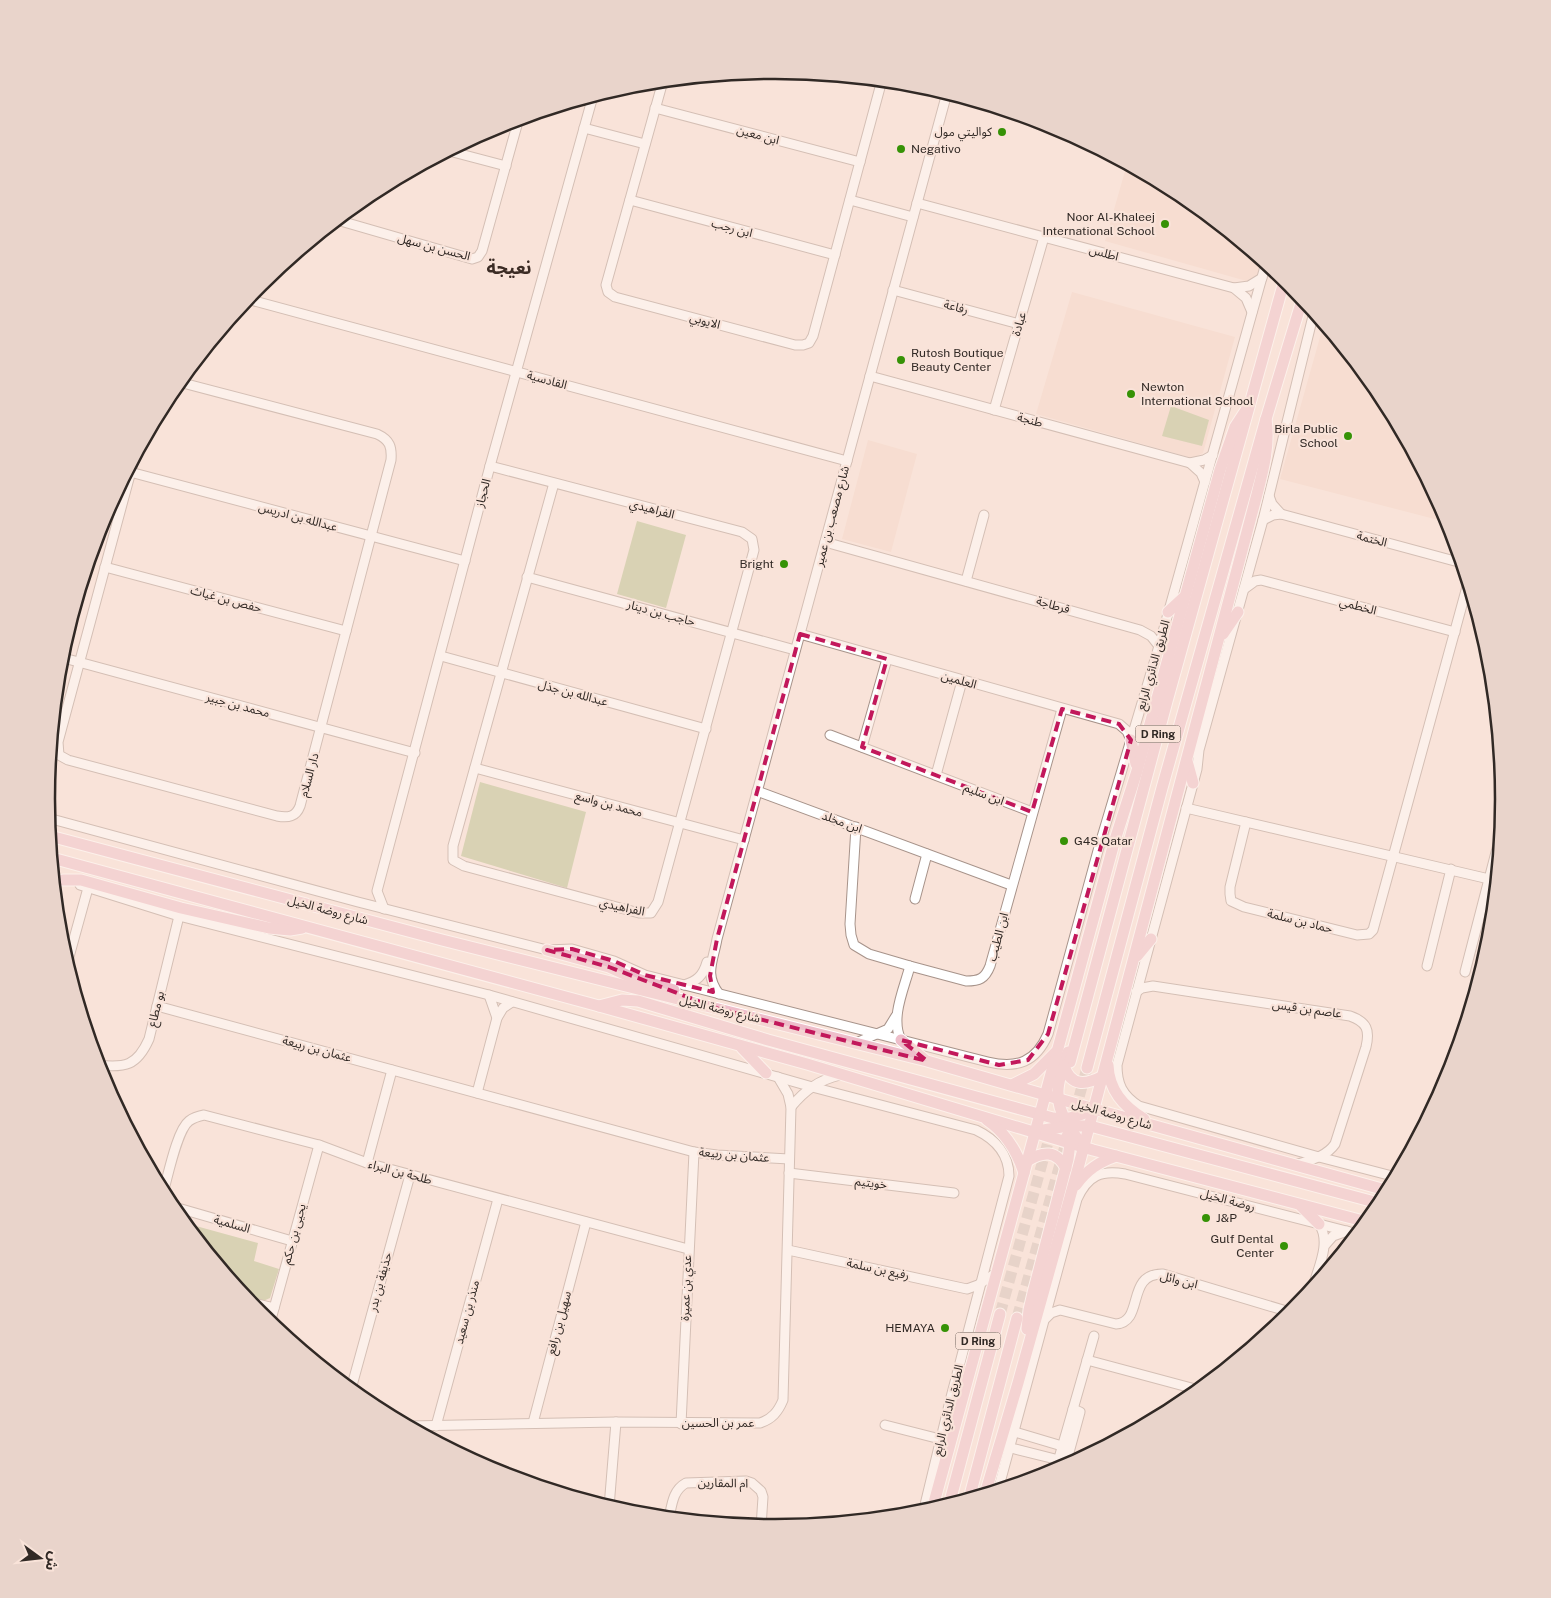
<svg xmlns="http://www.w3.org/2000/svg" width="1551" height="1598" viewBox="0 0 1551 1598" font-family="'Public Sans','Noto Sans Arabic',sans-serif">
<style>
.built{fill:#f3d5c8}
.green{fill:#b2bc88}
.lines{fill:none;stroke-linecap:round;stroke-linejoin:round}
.major-tunnel{stroke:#d1beb5;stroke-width:11;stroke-dasharray:11 5.5;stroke-linecap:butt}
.minor-casing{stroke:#a7938a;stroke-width:11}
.major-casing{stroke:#fff;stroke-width:13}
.minor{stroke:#fff;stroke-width:9}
.major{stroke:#eebeca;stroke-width:11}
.marked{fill:none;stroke:#c2185b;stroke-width:4;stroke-dasharray:10 6;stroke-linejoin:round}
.poi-dot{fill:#369206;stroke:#f9e3d9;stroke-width:2}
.labels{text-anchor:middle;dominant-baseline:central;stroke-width:4.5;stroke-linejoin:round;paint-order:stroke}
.shield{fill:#f9e3d9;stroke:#6d615b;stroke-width:1}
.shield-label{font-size:11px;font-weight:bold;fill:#312925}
.poi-label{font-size:12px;fill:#312925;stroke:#f9e3d9;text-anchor:end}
.street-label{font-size:12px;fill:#312925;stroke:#f9e3d9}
.district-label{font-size:18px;font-weight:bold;fill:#3c2c25;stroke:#f9e3d9}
.rim{fill:none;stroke:#312925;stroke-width:2.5}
</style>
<rect width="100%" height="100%" fill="#f9e3d9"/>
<g class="built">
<path d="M1127,164L1181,193L1262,259L1258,274L1250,282L1105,241Z"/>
<path d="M1072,292L1235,337L1203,453L1192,458L1036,414Z"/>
<path d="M1324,323L1382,394L1450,523L1280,479Z"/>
<path d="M868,440L917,454L891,552L842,539Z"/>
</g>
<g class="green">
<path d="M1171,406L1209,420L1202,446L1162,436Z"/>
<path d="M637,521L686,535L666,608L617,594Z"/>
<path d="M480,782L586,812L567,888L461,856Z"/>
<path d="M185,1223L258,1243L254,1261L279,1269L270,1298L261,1302L246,1298Z"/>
</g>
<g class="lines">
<g class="major-tunnel">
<path d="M1075,1112L1087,1068"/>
<path d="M1000,1314L1052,1128"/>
<path d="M1017,1318L1067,1139"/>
</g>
<defs>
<g id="minor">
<path d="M663,81L606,285L608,292L615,297L795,345H803L809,343L813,336L882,80"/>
<path d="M655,108L860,162"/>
<path d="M584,128L645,144"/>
<path d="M449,151L506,166"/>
<path d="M630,200L835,255"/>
<path d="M850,200L913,217"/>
<path d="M917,203L1234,288L1246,298L1252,312"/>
<path d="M337,220L472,259L478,257L482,251L519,118"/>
<path d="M1234,288L1249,286L1262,278"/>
<path d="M893,290L1019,324"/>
<path d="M247,299L847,461"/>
<path d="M1314,312L1263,520L1199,750L1197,769L1117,1065C1117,1084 1122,1095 1139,1106L1319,1157L1396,1177"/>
<path d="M870,376L1190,463L1201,473L1205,482"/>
<path d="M994,410L1044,237"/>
<path d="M134,460L58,742L59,755L68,760L277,816C288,818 296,817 300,806L391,460C392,447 390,440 377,434L179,382"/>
<path d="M1190,463L1204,460L1213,455"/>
<path d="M490,466L742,532L752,539L754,550L658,902L651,913H639L464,866L453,860V846L554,483"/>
<path d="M130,472L465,561"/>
<path d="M1281,514L1462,563"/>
<path d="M1263,520L1273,515L1281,514L1272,504L1269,496"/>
<path d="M825,542L1140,630L1151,636L1159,646"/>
<path d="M105,567L346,631"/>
<path d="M527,577L795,650"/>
<path d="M966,581L984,515"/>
<path d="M1244,589L1255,581L1261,580L1455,632"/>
<path d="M800,634L1119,724L1127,731L1131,740"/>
<path d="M441,656L706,729"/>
<path d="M60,657L415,753"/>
<path d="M830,735L1032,812"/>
<path d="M862,747L887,659"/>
<path d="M475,768L744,840"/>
<path d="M936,775L962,681"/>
<path d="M757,791L1011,885"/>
<path d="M1186,808L1489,879"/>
<path d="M48,818L358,902L547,950L572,949L614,961L645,975L988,1062C1017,1069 1036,1062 1048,1034L1099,847L1159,646L1266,263"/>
<path d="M1246,822L1230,887V894L1231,901L1244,907L1357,935L1369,934L1373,930L1468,583"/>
<path d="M856,827L850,924L851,935L854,945L869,954L910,966L966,981C979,981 985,979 990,966L1062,709"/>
<path d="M80,885L179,916L489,995L816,1088L976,1130C995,1139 1009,1154 1009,1176L950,1401L923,1513"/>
<path d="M915,899L927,854"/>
<path d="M384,909L377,891L490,466L593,96"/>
<path d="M67,964L88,888"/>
<path d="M1427,966L1451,869"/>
<path d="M1465,972L1501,833"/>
<path d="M684,985C697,981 703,976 707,962"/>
<path d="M1136,992L1142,988L1153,986L1350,1016C1367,1022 1370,1030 1366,1047L1335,1144C1326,1157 1310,1160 1295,1165"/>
<path d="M719,994C704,974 713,962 717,939L947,93"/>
<path d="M489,995L497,1018"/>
<path d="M157,1006L694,1152L717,1155L789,1159"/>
<path d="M901,1040C890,1018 904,989 910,966"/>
<path d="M856,1043L888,1029L896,1016"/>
<path d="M98,1065C125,1068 137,1066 149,1039L179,916"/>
<path d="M477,1093L497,1018L503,1008L512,1002"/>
<path d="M791,1107C805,1090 819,1080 840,1075"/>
<path d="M367,1163L392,1070"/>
<path d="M789,1173L954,1193"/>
<path d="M163,1193C168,1176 177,1130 189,1121C193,1118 199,1116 204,1115L319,1145L367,1163L688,1249"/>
<path d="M171,1206L292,1241"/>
<path d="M1325,1245L1333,1236L1347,1231"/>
<path d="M788,1250L967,1289L978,1285L996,1273"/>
<path d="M1312,1290C1317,1270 1332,1243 1319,1224"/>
<path d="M249,1302L274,1308"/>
<path d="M1046,1318L1051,1313L1060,1310L1116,1324C1145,1322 1125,1273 1163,1274L1293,1313"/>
<path d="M270,1323L319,1145"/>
<path d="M1087,1360L1199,1390"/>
<path d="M351,1389L410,1175"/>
<path d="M533,1423L586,1222"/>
<path d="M681,1424L694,1152"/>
<path d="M885,1425L940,1439L942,1444"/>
<path d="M409,1426L616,1422L760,1423C772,1419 778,1412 783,1400L791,1107L788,1094L778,1077"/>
<path d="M436,1426L498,1199"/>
<path d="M1015,1432L1062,1446"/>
<path d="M1011,1448L1059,1460"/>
<path d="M1065,1467L1080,1412L1073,1409"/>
<path d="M1055,1472L1094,1336"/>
<path d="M998,1490L1077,1199C1088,1175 1101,1170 1125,1174L1358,1234"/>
<path d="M609,1507L616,1422"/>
<path d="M669,1518C672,1504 673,1490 686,1483L746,1481L752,1483L761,1491L763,1497L761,1527"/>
</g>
<g id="major">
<path d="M1168,612L1183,598"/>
<path d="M1223,634L1238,612"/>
<path d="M1131,740L1136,764"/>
<path d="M1187,761L1193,783"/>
<path d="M50,836L442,940L927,1061L1094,1109L1389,1191"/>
<path d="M52,858L599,1006L807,1064L1093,1150L1367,1222"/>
<path d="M63,880H81L181,908L269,928L290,930L302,928"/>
<path d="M547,950L609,967L631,977L674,990"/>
<path d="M1137,956L1151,939"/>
<path d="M599,1006L622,1000L638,1001L768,1040L1053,1118C1068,1121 1080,1115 1094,1109"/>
<path d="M901,1040L924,1059"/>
<path d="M742,1048L766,1073"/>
<path d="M1068,1052C1064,1065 1057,1081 1058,1094C1058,1114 1072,1132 1084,1147"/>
<path d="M1070,1062L1167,701L1285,278"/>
<path d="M1108,1065C1109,1090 1123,1106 1144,1119"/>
<path d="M1064,1066C1071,1087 1086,1085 1103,1076"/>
<path d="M1087,1068L1162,788L1266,419L1303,297"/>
<path d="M1012,1085L1034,1074L1056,1052"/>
<path d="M987,1120C1006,1133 1017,1151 1024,1173"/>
<path d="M1037,1131L1068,1126H1090L1382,1204"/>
<path d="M1027,1161C1043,1151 1056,1150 1066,1168"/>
<path d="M1076,1185C1087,1170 1099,1162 1116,1156"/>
<path d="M1301,1206L1319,1224"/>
<path d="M1027,1329L1029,1310L1033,1293L1068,1159L1070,1143L1067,1136"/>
<path d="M985,1494L1018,1383L1077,1172L1256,498C1263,471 1270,446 1266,419"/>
<path d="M969,1499L1017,1318"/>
<path d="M949,1505L1000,1314"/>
<path d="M932,1510L1114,843L1137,771L1220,470L1235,427L1248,407"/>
</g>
</defs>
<use href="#minor" class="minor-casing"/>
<use href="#major" class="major-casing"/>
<use href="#minor" class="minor"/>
<use href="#major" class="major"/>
</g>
<path d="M0 0H1551V1598H0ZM800,634L887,659L862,747L1032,812L1062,709L1119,724L1131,740L1048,1034L1028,1060L999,1065L901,1040L927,1061L719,1009L609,967L547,950L572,949L614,961L645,975L713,992L710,976L717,939Z" fill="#f9e3d9" fill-opacity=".55" fill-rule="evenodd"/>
<path class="marked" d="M800,634L887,659L862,747L1032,812L1062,709L1119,724L1131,740L1048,1034L1028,1060L999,1065L901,1040L927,1061L719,1009L609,967L547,950L572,949L614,961L645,975L713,992L710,976L717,939Z"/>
<g class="poi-dot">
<circle cx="1002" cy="132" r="5"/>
<circle cx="901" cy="149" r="5"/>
<circle cx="1165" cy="224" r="5"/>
<circle cx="901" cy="360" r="5"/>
<circle cx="1131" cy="394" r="5"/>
<circle cx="1348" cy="436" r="5"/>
<circle cx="784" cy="564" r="5"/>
<circle cx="1064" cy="841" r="5"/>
<circle cx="1206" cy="1218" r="5"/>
<circle cx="1284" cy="1246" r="5"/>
<circle cx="945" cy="1328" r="5"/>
</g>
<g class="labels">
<g class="shield">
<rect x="1135.5" y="725.5" width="45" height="17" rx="4"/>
<rect x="955.5" y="1332.5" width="45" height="17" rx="4"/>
</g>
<g class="shield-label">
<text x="1158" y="734">D Ring</text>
<text x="978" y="1341">D Ring</text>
</g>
<g class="poi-label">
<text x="992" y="132">كواليتي مول</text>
<text x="911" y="149" text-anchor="start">Negativo</text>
<text x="1155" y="217">Noor Al-Khaleej<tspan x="1155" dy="14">International School</tspan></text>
<text x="911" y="353" text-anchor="start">Rutosh Boutique<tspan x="911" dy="14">Beauty Center</tspan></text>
<text x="1141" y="387" text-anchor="start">Newton<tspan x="1141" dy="14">International School</tspan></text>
<text x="1338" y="429">Birla Public<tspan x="1338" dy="14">School</tspan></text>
<text x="774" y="564">Bright</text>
<text x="1074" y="841" text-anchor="start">G4S Qatar</text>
<text x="1216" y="1218" text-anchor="start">J&amp;P</text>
<text x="1274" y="1239">Gulf Dental<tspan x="1274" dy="14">Center</tspan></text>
<text x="935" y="1328">HEMAYA</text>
</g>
<g class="street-label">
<text transform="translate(758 135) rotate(15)">ابن معين</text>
<text transform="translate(732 228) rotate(15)">ابن رجب</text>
<text transform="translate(434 247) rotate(15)">الحسن بن سهل</text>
<text transform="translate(1104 253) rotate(15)">اطلس</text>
<text transform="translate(956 307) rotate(15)">رفاعة</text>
<text transform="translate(705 321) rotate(15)">الايوبي</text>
<text transform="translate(1019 324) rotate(-74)">عبادة</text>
<text transform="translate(547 380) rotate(15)">القادسية</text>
<text transform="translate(1030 420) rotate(15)">طنجة</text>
<text transform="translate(483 493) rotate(-75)">الحجاز</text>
<text transform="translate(652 509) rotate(15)">الفراهيدي</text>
<text transform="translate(832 516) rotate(-75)">شارع مصعب بن عمير</text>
<text transform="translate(298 517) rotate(15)">عبدالله بن ادريس</text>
<text transform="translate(1372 539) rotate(15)">الختمة</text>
<text transform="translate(226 599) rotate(15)">حفص بن غياث</text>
<text transform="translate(1053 605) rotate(16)">قرطاجة</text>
<text transform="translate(1358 606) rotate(15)">الخطمي</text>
<text transform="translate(661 613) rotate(15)">حاجب بن دينار</text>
<text transform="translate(1153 665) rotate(-74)">الطريق الدائري الرابع</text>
<text transform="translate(959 680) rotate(16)">العلمين</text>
<text transform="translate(573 693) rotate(15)">عبدالله بن جذل</text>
<text transform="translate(238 705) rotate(15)">محمد بن جبير</text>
<text transform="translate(309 775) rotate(-75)">دار السلام</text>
<text transform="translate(984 794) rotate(21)">ابن سليم</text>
<text transform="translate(609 804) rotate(15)">محمد بن واسع</text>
<text transform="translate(842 822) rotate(20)">ابن مخلد</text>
<text transform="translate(622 907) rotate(12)">الفراهيدي</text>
<text transform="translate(328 910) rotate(15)">شارع روضة الخيل</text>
<text transform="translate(1300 921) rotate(14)">حماد بن سلمة</text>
<text transform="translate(998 937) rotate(-75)">ابن الطيب</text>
<text transform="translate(156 1009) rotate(-76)">بو مطاع</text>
<text transform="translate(720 1009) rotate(14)">شارع روضة الخيل</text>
<text transform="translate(1307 1009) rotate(8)">عاصم بن قيس</text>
<text transform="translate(317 1049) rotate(15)">عثمان بن ربيعة</text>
<text transform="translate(1112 1114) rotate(16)">شارع روضة الخيل</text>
<text transform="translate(734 1155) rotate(5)">عثمان بن ربيعة</text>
<text transform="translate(400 1172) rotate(15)">طلحة بن البراء</text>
<text transform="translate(871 1183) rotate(7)">خويتيم</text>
<text transform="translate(1228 1200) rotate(15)">روضة الخيل</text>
<text transform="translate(232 1224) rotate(16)">السلمية</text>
<text transform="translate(294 1234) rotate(-75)">يحيى بن حكم</text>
<text transform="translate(878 1269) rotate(12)">رفيع بن سلمة</text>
<text transform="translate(1179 1280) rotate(14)">ابن وائل</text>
<text transform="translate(380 1282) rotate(-75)">حذيفة بن بدر</text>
<text transform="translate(686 1288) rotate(-88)">عدي بن عميرة</text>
<text transform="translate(467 1312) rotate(-75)">منذر بن سعيد</text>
<text transform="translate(559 1323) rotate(-75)">سهيل بن رافع</text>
<text transform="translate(948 1410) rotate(-76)">الطريق الدائري الرابع</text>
<text x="718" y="1423">عمر بن الحسين</text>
<text transform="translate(723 1483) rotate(1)">ام المقارين</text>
</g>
<g class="district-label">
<text x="509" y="267">نعيجة</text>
</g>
</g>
<path d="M0 0H1551V1598H0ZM55 799a720 720 0 1 1 1440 0a720 720 0 1 1-1440 0Z" fill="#e9d4cb" fill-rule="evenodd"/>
<path class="rim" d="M55 799a720 720 0 1 1 1440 0a720 720 0 1 1-1440 0Z"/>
<g transform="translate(40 1558) rotate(105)" stroke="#f9e3d9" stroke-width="4" paint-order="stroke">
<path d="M0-4L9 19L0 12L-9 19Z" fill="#312925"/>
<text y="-8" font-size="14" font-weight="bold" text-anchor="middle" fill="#312925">ش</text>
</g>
</svg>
